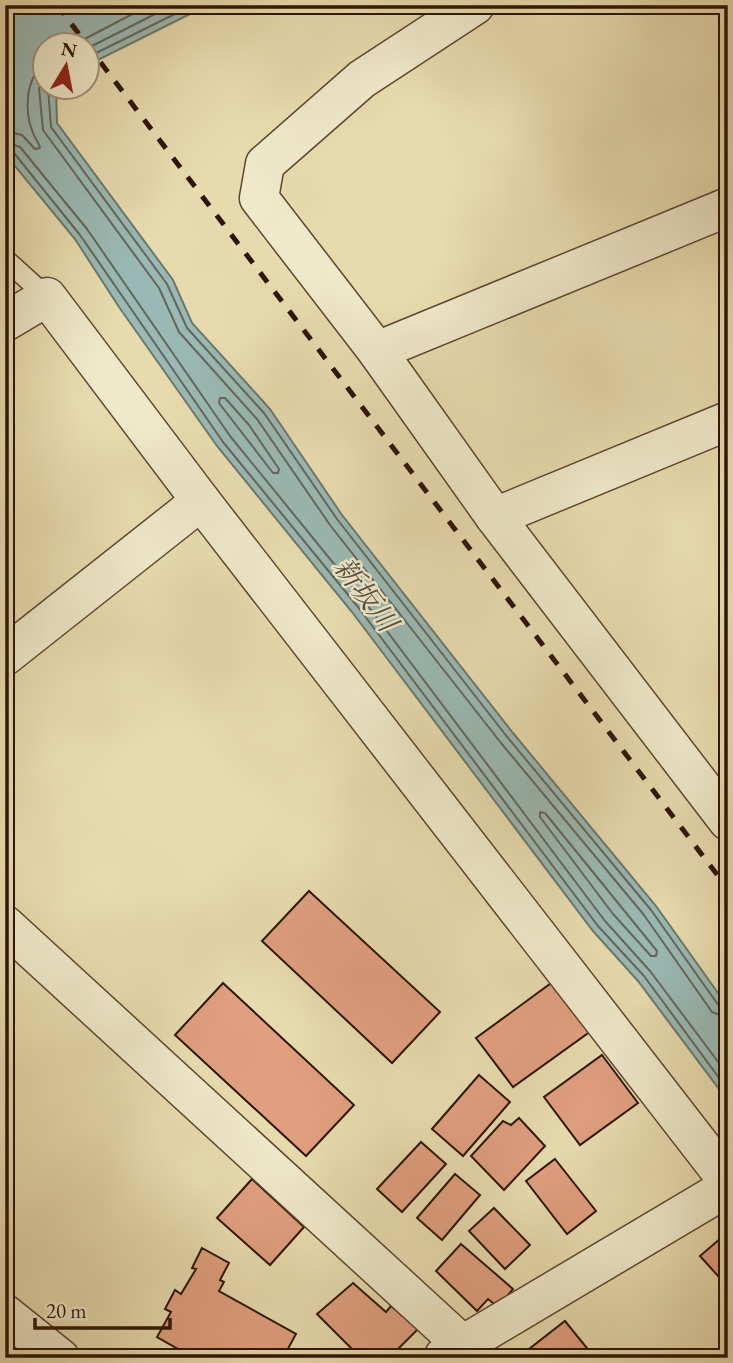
<svg xmlns="http://www.w3.org/2000/svg" width="733" height="1363" viewBox="0 0 733 1363" font-family="'EB Garamond','Noto Serif JP',serif">
<style>
.water{fill:#9ab9b4;stroke:#6e776d;stroke-width:2}
.lines{fill:none;stroke-linecap:round;stroke-linejoin:round}
.shore{stroke:#64665c;stroke-width:2}
.building{fill:#e09f7f;stroke:#2d1403;stroke-width:2}
.service-casing{stroke:#5c462e;stroke-width:22}
.minor-casing{stroke:#5c462e;stroke-width:41}
.service{stroke:#efe8ca;stroke-width:19}
.minor{stroke:#efe8ca;stroke-width:38}
.rail{stroke:#2d1403;stroke-width:5;stroke-dasharray:12 12;stroke-linecap:butt}
.labels{text-anchor:middle;dominant-baseline:central;stroke-width:5;stroke-linejoin:round;paint-order:stroke}
.water-label{font-size:28px;font-style:italic;fill:#534e41;stroke:#efe8ca}
</style>
<rect width="100%" height="100%" fill="#e7dbae"/>
<filter id="stains"><feTurbulence type="fractalNoise" baseFrequency=".00286" numOctaves="4"/><feColorMatrix values="0 0 0 0 .2 0 0 0 0 .09 0 0 0 0 .02 0 0 0 .5 -.17"/></filter>
<radialGradient id="worn" r=".72"><stop offset=".6" stop-color="#630" stop-opacity="0"/><stop offset="1" stop-color="#630" stop-opacity=".3"/></radialGradient>
<path class="water" d="M5,5H208L88,65V46H46V88H56L57,123L173,280L192,323L270,409L342,515L513,733L656,906L728,1007V1101L638,981L593,931L352,612L217,446L119,307L75,239L5,154Z"/>
<g class="lines">
<g class="shore">
<path d="M71,46L150,5"/>
<path d="M88,48L173,5"/>
<path d="M88,57L193,5"/>
<path d="M46,76L39,88L43,130L159,288L179,332L257,419L330,525L501,743L644,915L712,1012L728,1018"/>
<path d="M48,88L51,127L167,284L187,328L264,413L337,519L508,738L651,910L719,1006L728,1010"/>
<path d="M5,131L22,135L35,149L40,148C39,142 35,139 33,133C24,112 25,76 46,64"/>
<path d="M5,142L20,147L87,229L230,436L365,602L605,921L650,971L728,1075"/>
<path d="M5,150L14,153L80,235L223,442L358,607L598,926L644,976L728,1090"/>
<path d="M220,398H225L249,425L279,469L278,473H273L219,403Z"/>
<path d="M540,812L545,813L657,951L656,956H651L613,914L540,817Z"/>
</g>
</g>
<g class="building">
<path d="M309,891L440,1012L392,1063L262,941Z"/>
<path d="M554,981L591,1031L513,1087L476,1038Z"/>
<path d="M223,983L354,1105L306,1156L175,1035Z"/>
<path d="M602,1055L638,1103L580,1145L544,1097Z"/>
<path d="M479,1075L510,1102L463,1156L432,1129Z"/>
<path d="M519,1118L545,1146L504,1190L471,1156L503,1121L511,1125Z"/>
<path d="M421,1142L446,1164L402,1212L377,1189Z"/>
<path d="M555,1159L596,1211L567,1234L526,1181Z"/>
<path d="M455,1174L480,1195L442,1240L417,1218Z"/>
<path d="M252,1179L304,1227L270,1265L217,1218Z"/>
<path d="M494,1208L530,1245L505,1269L469,1231Z"/>
<path d="M728,1232V1287L700,1256Z"/>
<path d="M461,1244L513,1289L498,1307L488,1299L477,1311L436,1271Z"/>
<path d="M202,1248L229,1263L220,1280L224,1282L219,1291L296,1334L283,1358H194L157,1337L171,1312L165,1309L175,1290L181,1294L196,1269L192,1268Z"/>
<path d="M353,1283L386,1312L391,1306L418,1329L389,1358H361L317,1314Z"/>
<path d="M565,1321L595,1358H528L524,1353Z"/>
</g>
<g class="lines">
<defs>
<path id="service" d="M5,259L47,297"/>
<g id="minor">
<path d="M475,5L362,79L265,164L259,198L377,351L495,517L728,821"/>
<path d="M5,322L47,297L201,501L728,1181"/>
<path d="M377,351L728,207"/>
<path d="M495,517L728,421"/>
<path d="M5,656L201,501"/>
<path d="M5,925L477,1358"/>
<path d="M5,1314L60,1358"/>
<path d="M444,1356L728,1187"/>
</g>
</defs>
<use href="#service" class="service-casing"/>
<use href="#minor" class="minor-casing"/>
<use href="#service" class="service"/>
<use href="#minor" class="minor"/>
<path class="rail" d="M57,5L728,889"/>
</g>
<g class="labels">
<g class="water-label">
<text transform="translate(366 594) rotate(53)">新坂川</text>
</g>
</g>
<rect width="733" height="1363" fill="none" stroke="#e7dbae" stroke-width="28"/>
<rect x="7" y="7" width="719" height="1349" fill="none" stroke="#2d1403" stroke-width="3.5"/>
<rect x="14" y="14" width="705" height="1335" fill="none" stroke="#2d1403" stroke-width="2"/>
<g transform="translate(66 66) rotate(10)"><circle r="33" fill="#efe8ca" stroke="#a1937a" stroke-width="2"/>
<path d="M0-5L12 26L0 18L-12 26Z" fill="#8f2418"/>
<text y="-10" font-size="19" font-weight="bold" text-anchor="middle" fill="#2d1403">N</text>
</g>
<path d="M35 1318v10h135v-10" fill="none" stroke="#2d1403" stroke-width="3.5"/>
<text x="46" y="1318" font-size="21" fill="#2d1403" stroke="#efe8ca" stroke-width="5" paint-order="stroke">20 m</text>
<rect width="100%" height="100%" filter="url(#stains)"/>
<rect width="100%" height="100%" fill="url(#worn)"/>
</svg>
